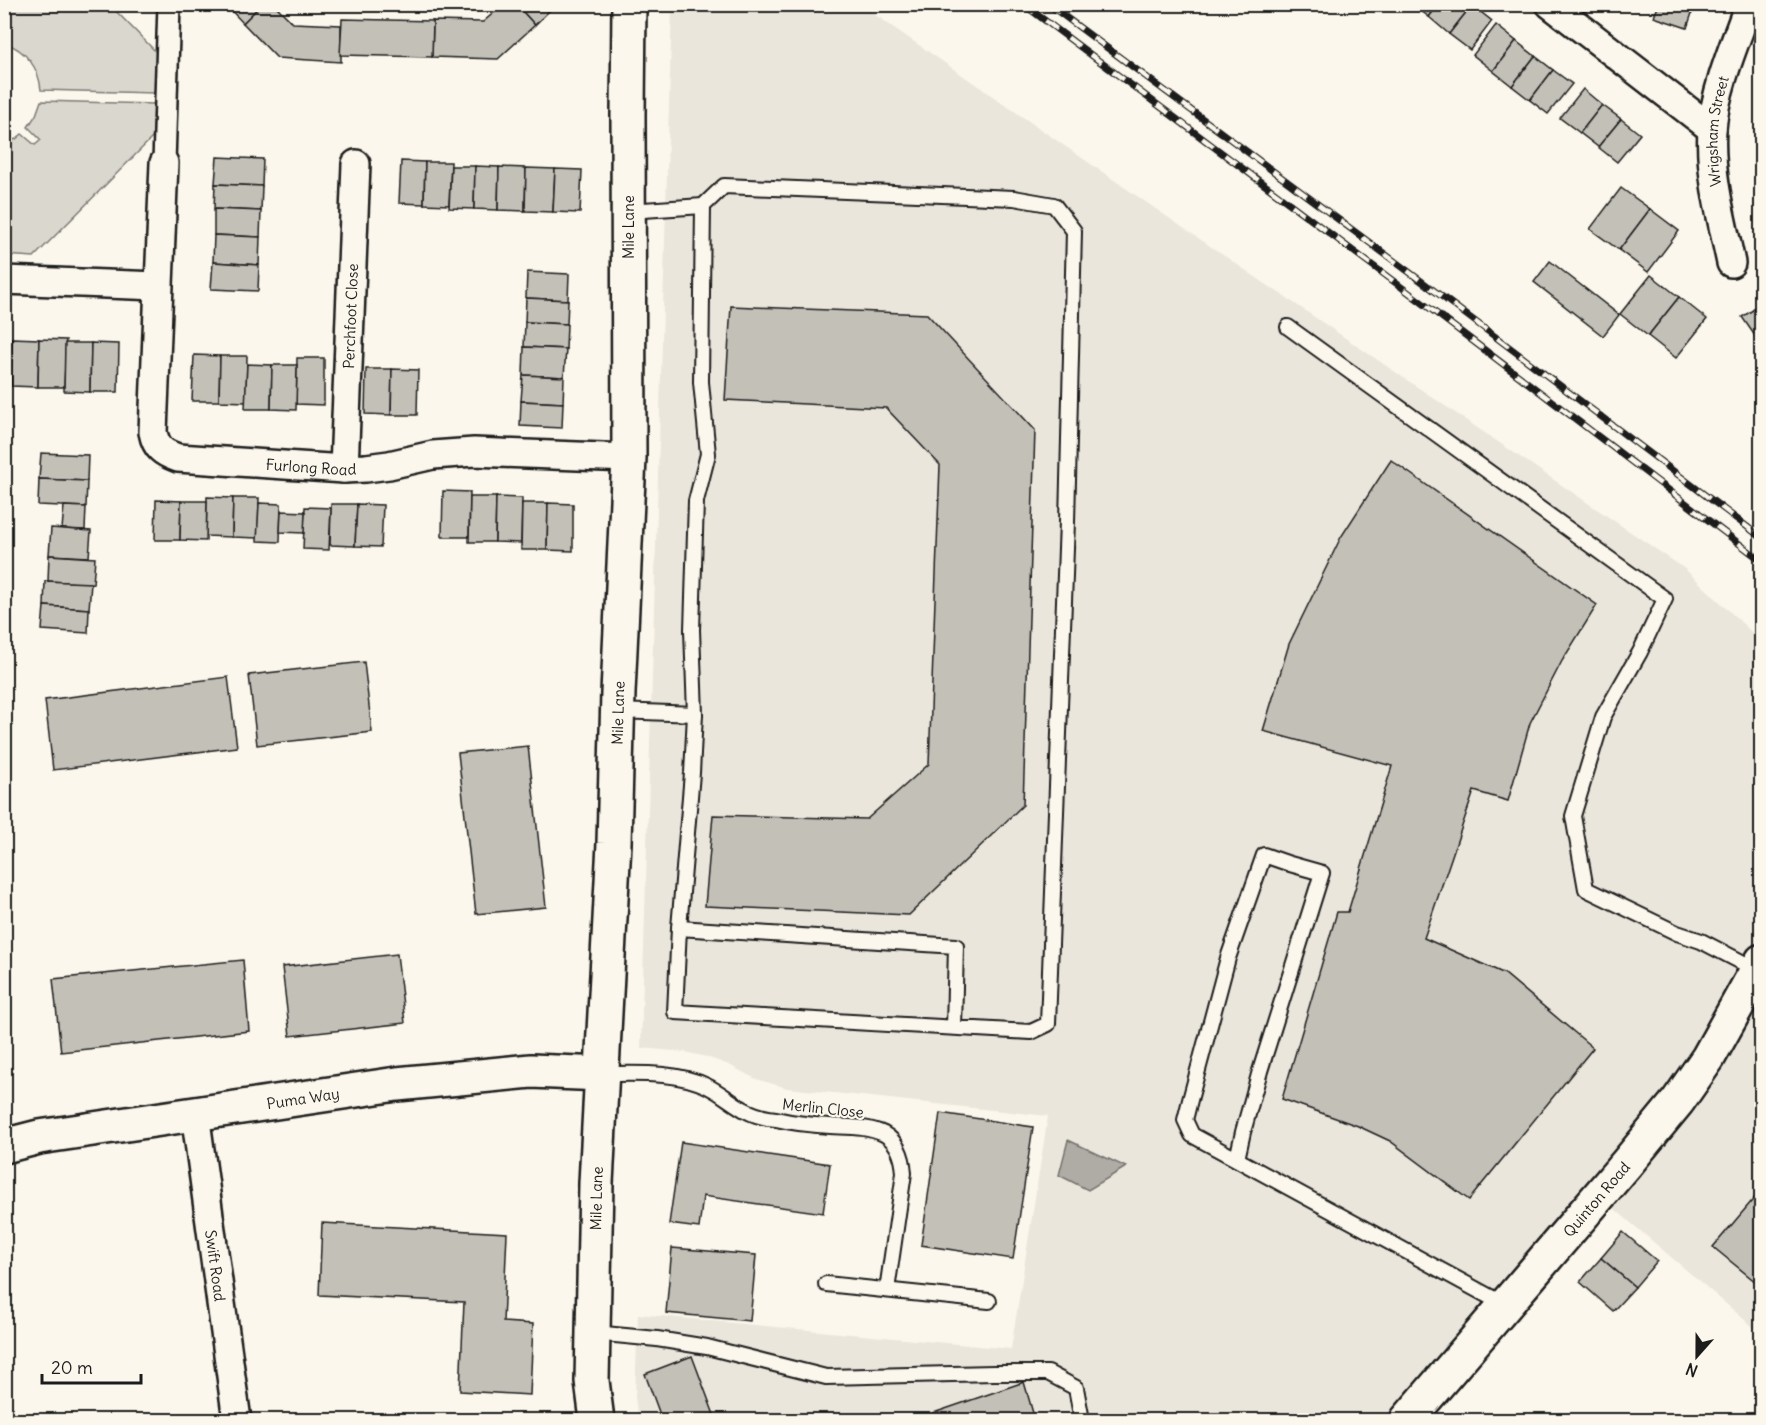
<svg xmlns="http://www.w3.org/2000/svg" width="1766" height="1425" viewBox="0 0 1766 1425" font-family="Delius,sans-serif">
<style>
.built{fill:#eae6dc}
.green{fill:#dad7ce;stroke:#7b7a75;stroke-width:1.5}
.water{fill:#afaca5;stroke:#74726e;stroke-width:1.5}
.building{fill:#c3c0b8;stroke:#1c1c1c;stroke-width:1.5}
.lines{fill:none;stroke-linecap:round;stroke-linejoin:round}
.service-casing{stroke:#1c1c1c;stroke-width:18}
.pedestrian-casing{stroke:#1c1c1c;stroke-width:26}
.minor-casing{stroke:#1c1c1c;stroke-width:32}
.tertiary-casing{stroke:#1c1c1c;stroke-width:38}
.service{stroke:#fbf7ec;stroke-width:14}
.pedestrian{stroke:#fbf7ec;stroke-width:21}
.minor{stroke:#fbf7ec;stroke-width:27}
.tertiary{stroke:#fbf7ec;stroke-width:33}
.rail-casing{stroke:#1c1c1c;stroke-width:7}
.rail{stroke:#fbf7ec;stroke-width:4.5;stroke-dasharray:14;stroke-linecap:butt}
.labels{text-anchor:middle;dominant-baseline:central;stroke-width:4.5;stroke-linejoin:round;paint-order:stroke}
.street-label{font-size:15px;fill:#1c1c1c;stroke:#fbf7ec}
</style>
<rect width="100%" height="100%" fill="#fbf7ec"/>
<filter id="ink" filterUnits="userSpaceOnUse"><feTurbulence type="fractalNoise" baseFrequency=".0167" numOctaves="2"/><feDisplacementMap in="SourceGraphic" scale="12" xChannelSelector="R" yChannelSelector="G"/><feConvolveMatrix kernelMatrix="1 2 1 2 8 2 1 2 1" color-interpolation-filters="sRGB"/></filter>
<g filter="url(#ink)">
<path class="built" d="M672,5H861L1179,225L1685,569L1761,641V1332H1759L1590,1188L1391,1420H638L635,1397L638,1314L1011,1349L1048,1116L787,1088L756,1079L729,1065L707,1057L684,1052L641,1048Z"/>
<g class="green">
<path d="M4,5H110L158,54L155,93L41,90C39,68 26,50 5,43Z"/>
<path d="M41,101L154,104L153,137L34,257L5,255V143L16,139L22,134L35,145L41,140L28,127L36,115Z"/>
</g>
<path class="water" d="M1068,1140L1126,1167L1088,1190L1059,1175Z"/>
<g class="building">
<path d="M225,4H262L243,23Z"/>
<path d="M262,4H274L293,23L341,25V62L277,58L243,23Z"/>
<path d="M504,4H516L535,25L498,59L432,57L433,21L483,22Z"/>
<path d="M516,4H556L535,25Z"/>
<path d="M1412,4H1439L1429,17Z"/>
<path d="M1439,4H1471L1472,5L1449,34L1429,17Z"/>
<path d="M1659,4H1695L1687,28L1654,17Z"/>
<path d="M1472,5L1492,21L1470,50L1449,34Z"/>
<path d="M342,19L433,21L432,57L340,55Z"/>
<path d="M1496,25L1516,41L1493,71L1473,55Z"/>
<path d="M1516,41L1535,56L1512,86L1493,71Z"/>
<path d="M1535,56L1553,70L1530,100L1512,86Z"/>
<path d="M1553,70L1572,84L1548,114L1530,100Z"/>
<path d="M1583,89L1602,105L1580,133L1560,118Z"/>
<path d="M1602,105L1621,119L1598,147L1580,133Z"/>
<path d="M1621,119L1640,134L1617,162L1598,147Z"/>
<path d="M217,157L263,159L262,186L215,184Z"/>
<path d="M401,161L425,162L424,204L399,203Z"/>
<path d="M425,162H451L449,205L424,204Z"/>
<path d="M451,166H475L474,209L449,208Z"/>
<path d="M475,166L499,167L498,210L474,209Z"/>
<path d="M499,167L526,168L525,211L498,210Z"/>
<path d="M526,168L555,169L553,212L525,211Z"/>
<path d="M555,169L582,170L580,213L553,212Z"/>
<path d="M215,184L262,186L261,211L214,209Z"/>
<path d="M1621,188L1650,209L1619,250L1590,229Z"/>
<path d="M214,209L261,211L260,237L214,235Z"/>
<path d="M1650,209L1679,231L1648,272L1619,250Z"/>
<path d="M214,235L260,237L259,265L213,262Z"/>
<path d="M1550,261L1619,315L1603,336L1534,282Z"/>
<path d="M213,262L259,265L258,291L211,289Z"/>
<path d="M527,272L569,274L568,300L526,298Z"/>
<path d="M1651,275L1679,297L1648,336L1620,314Z"/>
<path d="M1679,297L1707,319L1676,358L1648,336Z"/>
<path d="M526,298L568,300L567,324L525,322Z"/>
<path d="M1762,304V346L1742,317Z"/>
<path d="M731,306L927,314L1035,430L1023,805L909,915L705,906L713,815L867,819L929,764L940,465L886,408L725,400Z"/>
<path d="M525,322L567,324L566,349L524,347Z"/>
<path d="M4,338H12L11,386H4Z"/>
<path d="M12,338L39,339L38,387L11,386Z"/>
<path d="M39,339L66,340L64,387H38Z"/>
<path d="M65,343H91L90,392L64,391Z"/>
<path d="M91,343L119,344L118,392H90Z"/>
<path d="M524,347L566,349L564,377L523,375Z"/>
<path d="M194,355L220,356L219,401H192Z"/>
<path d="M220,356H247L246,402L219,401Z"/>
<path d="M297,358H324V405L296,404Z"/>
<path d="M247,364L272,365L271,409H245Z"/>
<path d="M272,365H297L296,410L271,409Z"/>
<path d="M366,369H392L391,415L365,414Z"/>
<path d="M392,369L418,370L417,415H391Z"/>
<path d="M523,375L564,377L563,403L521,401Z"/>
<path d="M521,401L563,403L562,428L520,426Z"/>
<path d="M41,453L88,455L87,481L39,479Z"/>
<path d="M1391,460L1597,605L1562,661L1530,723L1508,801L1474,791L1424,938L1505,974L1593,1048L1469,1200L1390,1141L1358,1126L1282,1099L1337,912H1348L1392,766L1263,731L1289,644L1341,537Z"/>
<path d="M39,479L87,481L86,507L38,505Z"/>
<path d="M443,491L470,492L469,537H442Z"/>
<path d="M207,497L233,498L232,537L206,536Z"/>
<path d="M470,497H496L495,542H469Z"/>
<path d="M496,497L522,498L521,543L495,542Z"/>
<path d="M233,498H259L258,538L232,537Z"/>
<path d="M156,500L181,501L180,540H155Z"/>
<path d="M181,501H207L206,541L180,540Z"/>
<path d="M259,503L281,504L280,542L257,541Z"/>
<path d="M522,503H548L547,550H521Z"/>
<path d="M548,503L573,504V551L547,550Z"/>
<path d="M331,504H357L355,546L330,545Z"/>
<path d="M357,504L383,505L381,547L355,546Z"/>
<path d="M64,506L86,507L85,530L62,529Z"/>
<path d="M305,507L331,508L329,550L303,549Z"/>
<path d="M281,511L305,512L304,533L280,532Z"/>
<path d="M51,528L91,531L89,557L49,555Z"/>
<path d="M49,555L95,558L93,584L48,581Z"/>
<path d="M45,581L91,583L89,609L44,606Z"/>
<path d="M44,606L89,609L88,633L42,630Z"/>
<path d="M364,662L372,732L257,745L249,675Z"/>
<path d="M228,677L237,747L53,770L45,700Z"/>
<path d="M528,746L546,907L476,914L458,753Z"/>
<path d="M397,954L405,1023L290,1036L282,967Z"/>
<path d="M243,960L249,1031L61,1052L53,979Z"/>
<path d="M940,1113L1033,1127L1013,1259L921,1245Z"/>
<path d="M681,1142L830,1164L823,1213L703,1196L699,1228L669,1224Z"/>
<path d="M1762,1189V1287L1713,1247Z"/>
<path d="M322,1223L507,1233L503,1322L533,1324L530,1395L460,1391L464,1302L319,1295Z"/>
<path d="M1623,1232L1657,1261L1635,1287L1601,1258Z"/>
<path d="M672,1248L756,1255L750,1321L666,1313Z"/>
<path d="M1601,1258L1635,1287L1613,1311L1580,1282Z"/>
<path d="M692,1356L716,1420H662L645,1374Z"/>
<path d="M1024,1382L1035,1420H913Z"/>
</g>
<g class="lines">
<defs>
<g id="service">
<path d="M628,211L703,206L724,186L1014,198L1054,205L1074,231L1067,522L1048,1024L1031,1032L675,1012L679,928L956,946L954,1028"/>
<path d="M1288,327L1665,599L1640,652L1603,717L1573,816L1586,889L1677,933L1701,941L1757,970"/>
<path d="M618,711L695,714"/>
<path d="M679,928L692,773L695,714L692,630L696,501L708,454L701,382L703,206"/>
<path d="M603,1074C636,1074 676,1071 707,1086C720,1092 732,1103 745,1110C754,1115 765,1118 776,1119C793,1123 812,1125 830,1126C848,1127 867,1126 884,1134C898,1142 903,1158 904,1173L887,1290"/>
<path d="M1237,1159L1243,1132L1260,1071L1322,873L1290,864L1264,855L1228,958L1190,1100L1185,1120L1192,1135L1505,1305"/>
<path d="M826,1284L989,1301"/>
<path d="M594,1333L657,1339L707,1347L826,1377L994,1373H1048L1076,1388L1082,1420"/>
</g>
<path id="pedestrian" d="M164,163L169,4"/>
<g id="minor">
<path d="M1550,4L1712,129"/>
<path id="s1" d="M164,163L153,432C156,448 163,453 178,458L344,469L366,468L389,465L433,455L474,452L629,458"/>
<path id="s2" d="M1731,263C1722,220 1709,174 1712,129C1715,89 1735,43 1749,4"/>
<path d="M4,280L158,286"/>
<path id="s3" d="M344,469L356,164"/>
<path id="s4" d="M195,1113L237,1420"/>
</g>
<g id="tertiary">
<path id="s5" d="M4,1146L39,1137L397,1084L531,1071L603,1074"/>
<path id="s6" d="M597,1420L592,1381L596,1183L614,843L618,693L629,458L628,115L629,4"/>
<path id="s7" d="M1407,1420L1627,1163L1678,1101L1708,1058L1762,961"/>
</g>
</defs>
<use href="#service" class="service-casing"/>
<use href="#pedestrian" class="pedestrian-casing"/>
<use href="#minor" class="minor-casing"/>
<use href="#tertiary" class="tertiary-casing"/>
<use href="#service" class="service"/>
<use href="#pedestrian" class="pedestrian"/>
<use href="#minor" class="minor"/>
<use href="#tertiary" class="tertiary"/>
<defs>
<g id="rail">
<path d="M1023,4L1440,316L1762,561"/>
<path d="M1048,4L1428,286L1762,538"/>
</g>
</defs>
<use href="#rail" class="rail-casing"/>
<use href="#rail" class="rail"/>
</g>
</g>
<g class="labels">
<g class="street-label">
<text stroke="none"><textPath href="#s2" startOffset="134">Wrigsham Street</textPath></text>
<text transform="translate(628 227) rotate(-90)">Mile Lane</text>
<text stroke="none"><textPath href="#s3" startOffset="153">Perchfoot Close</textPath></text>
<text stroke="none"><textPath href="#s1" startOffset="441">Furlong Road</textPath></text>
<text stroke="none"><textPath href="#s6" startOffset="708">Mile Lane</textPath></text>
<text stroke="none"><textPath href="#s5" startOffset="303">Puma Way</textPath></text>
<text transform="translate(823 1108) rotate(6)">Merlin Close</text>
<text stroke="none"><textPath href="#s6" startOffset="222">Mile Lane</textPath></text>
<text stroke="none"><textPath href="#s7" startOffset="291">Quinton Road</textPath></text>
<text stroke="none"><textPath href="#s4" startOffset="154">Swift Road</textPath></text>
</g>
</g>
<rect width="1766" height="1425" fill="none" stroke="#fbf7ec" stroke-width="24"/>
<rect x="12" y="12" width="1742" height="1401" fill="none" stroke="#1c1c1c" stroke-width="2" filter="url(#ink)"/>
<g transform="translate(1697 1356) rotate(201)" stroke="#fbf7ec" stroke-width="4.5" paint-order="stroke">
<path d="M0-4.5L10 22L0 15L-10 22Z" fill="#1c1c1c"/>
<text y="-9" font-size="16" font-weight="bold" text-anchor="middle" fill="#1c1c1c">N</text>
</g>
<path d="M42 1374v9h99v-9" fill="none" stroke="#1c1c1c" stroke-width="3"/>
<text x="51" y="1374" font-size="18" fill="#1c1c1c" stroke="#fbf7ec" stroke-width="4.5" paint-order="stroke">20 m</text>
</svg>
